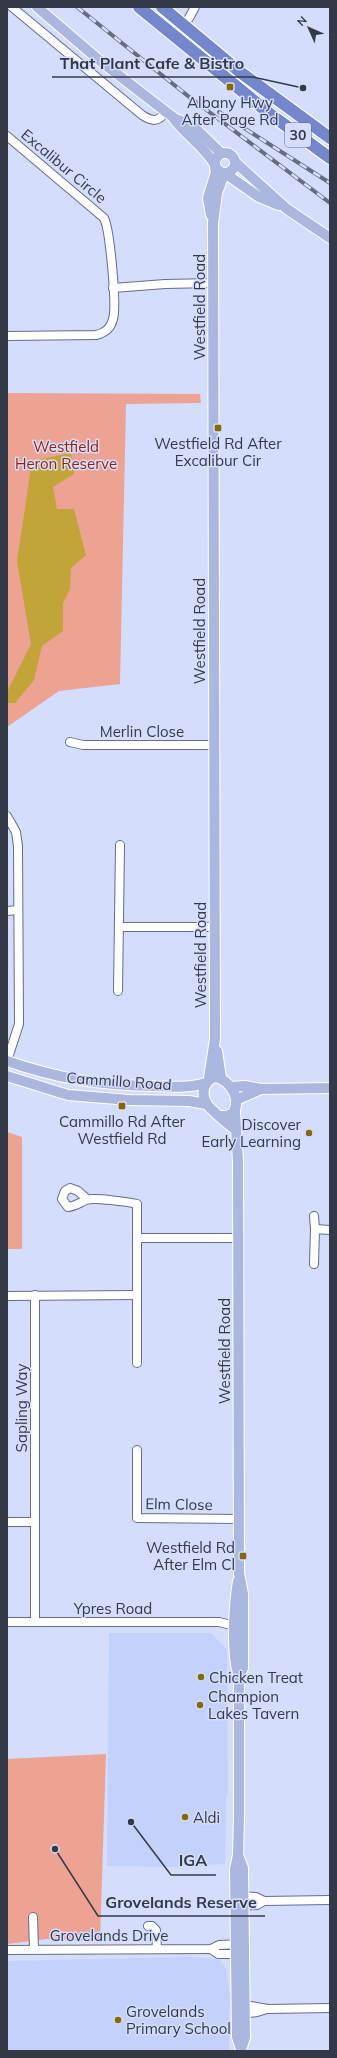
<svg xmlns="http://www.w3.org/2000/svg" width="337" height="2058" viewBox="0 0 337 2058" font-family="Mulish,sans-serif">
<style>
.built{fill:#c4d1fd}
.green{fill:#eca393}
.water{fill:#c3a439}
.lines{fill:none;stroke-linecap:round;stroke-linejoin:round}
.minor-casing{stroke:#646d8e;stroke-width:10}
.major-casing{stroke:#fff;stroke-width:12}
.highway-casing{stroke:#fff;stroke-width:14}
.minor{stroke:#fff;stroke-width:8}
.major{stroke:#acb7e0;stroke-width:10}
.highway{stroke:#7587cc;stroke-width:12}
.rail-casing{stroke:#676d81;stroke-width:4}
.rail{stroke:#d4ddfb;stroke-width:2.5;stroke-dasharray:8;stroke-linecap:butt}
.poi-dot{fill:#836a03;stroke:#d4ddfb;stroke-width:1.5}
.labels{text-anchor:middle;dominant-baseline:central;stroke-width:3;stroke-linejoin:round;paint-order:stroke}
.shield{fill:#d4ddfb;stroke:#646a7d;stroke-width:1}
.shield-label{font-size:14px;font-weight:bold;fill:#343947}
.poi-label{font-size:15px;fill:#343947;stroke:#d4ddfb;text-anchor:start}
.street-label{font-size:15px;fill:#343947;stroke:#d4ddfb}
.park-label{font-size:15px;fill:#951e07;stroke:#d4ddfb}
.leader{fill:none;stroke:#343947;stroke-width:1.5}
.callout-dot{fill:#343947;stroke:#d4ddfb;stroke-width:1.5}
.callout-label{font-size:16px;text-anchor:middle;font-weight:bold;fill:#343947;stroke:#d4ddfb;stroke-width:3;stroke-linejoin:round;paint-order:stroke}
</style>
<rect width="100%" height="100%" fill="#d4ddfb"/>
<g class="built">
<path d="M109,1633H211L227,1650L228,1791L226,1800L225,1864L175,1867L107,1866Z"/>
<path d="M190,1957L220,1960L226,1969L230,1996L229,2051H7V1961Z"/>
</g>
<g class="green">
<path d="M7,393L200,394L201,403L126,404L120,684L59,691L7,727Z"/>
<path d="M7,1132L22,1137V1249H7Z"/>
<path d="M106,1754L100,1941L47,1939L7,1944V1759Z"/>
</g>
<path class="water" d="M71,453L74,474L53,487L57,509H74L86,555L71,568L70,589L63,603V631L42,646L34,680L15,703H7V692L31,644L17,561L32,461Z"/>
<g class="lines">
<defs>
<g id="minor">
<path d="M12,7L142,115C153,122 158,122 166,112"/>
<path d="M174,37L189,18L195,7"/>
<path d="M7,136L104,218C110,230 117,306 113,319C111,328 105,333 96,335L7,336"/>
<path d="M113,288L165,284L214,283"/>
<path d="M70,742L83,745H215"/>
<path d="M7,816L16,832L18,846L19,1024L7,1061"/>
<path d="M7,911L18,910"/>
<path d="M120,927H215"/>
<path d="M118,991L120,845"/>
<path d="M87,1199L78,1191L70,1188L65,1191L62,1199L68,1207C76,1206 79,1203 86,1200C93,1197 129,1202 137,1204V1363"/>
<path d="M314,1216L315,1229"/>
<path d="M137,1238H238"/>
<path d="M314,1264L315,1229L330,1230"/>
<path d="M7,1296L137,1295"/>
<path d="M137,1450V1518L239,1519"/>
<path d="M7,1522H34"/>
<path d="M7,1622H219L239,1627"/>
<path d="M35,1622V1295"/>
<path d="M238,1896L256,1897L264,1901L330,1900"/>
<path d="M238,1906L257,1905L264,1901"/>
<path d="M33,1917L34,1949"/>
<path d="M148,1926H152L156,1930L157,1949"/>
<path d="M211,1949L218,1954H242"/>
<path d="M7,1950L211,1949L219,1945L242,1944"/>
<path d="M239,2004L268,2009L330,2008"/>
<path d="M240,2014L257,2012L267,2009"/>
</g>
<g id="major">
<path d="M37,7L99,60L174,118L193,126L221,153"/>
<path d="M174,119C186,135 203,146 214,163"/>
<circle cx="225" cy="163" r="10"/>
<path d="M235,162L287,209L330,238"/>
<path d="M226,174L259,197L278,205"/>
<path d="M211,215L208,198L216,172L215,167"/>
<path d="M217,1051L221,1078"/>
<path d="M7,1061C59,1079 99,1085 154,1086C172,1087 189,1088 206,1083"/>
<path d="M7,1076L68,1095L129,1100L189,1101L206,1104"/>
<path d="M209,1078L215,1039L213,223L217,193L224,174"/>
<path d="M232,1087L245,1086L261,1089L330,1088"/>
<path d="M236,1100L261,1089"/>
<path d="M235,1111L238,1162L239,1573L243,1594V1668L239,1676"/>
<path d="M221,1116H227L233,1113C242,1098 230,1081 216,1077C204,1080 200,1093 207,1104C209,1108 231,1127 235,1129"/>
<path d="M238,1581C234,1605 231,1654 239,1676V1818L238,1855L235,1869L237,2037L241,2049"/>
<path d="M238,1855L243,1868L245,2037L241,2050"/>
</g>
<g id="highway">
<path d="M139,7L270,114L330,158"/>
<path d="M162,7L240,72L330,138"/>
</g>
</defs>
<use href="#minor" class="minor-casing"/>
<use href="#major" class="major-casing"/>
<use href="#highway" class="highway-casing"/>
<use href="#minor" class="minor"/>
<use href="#major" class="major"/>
<use href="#highway" class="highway"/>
<defs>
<g id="rail">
<path d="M77,7L188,96L330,203"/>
<path d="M219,112L330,183"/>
</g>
</defs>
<use href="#rail" class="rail-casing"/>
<use href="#rail" class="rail"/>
</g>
<g class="poi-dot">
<rect x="226" y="83" width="8" height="8" rx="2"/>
<rect x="214" y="424" width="8" height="8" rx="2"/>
<rect x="118" y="1102" width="8" height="8" rx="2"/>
<circle cx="309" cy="1133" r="4"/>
<rect x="239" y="1552" width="8" height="8" rx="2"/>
<circle cx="201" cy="1677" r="4"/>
<circle cx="200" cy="1705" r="4"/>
<circle cx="185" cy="1817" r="4"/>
<circle cx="118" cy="2020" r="4"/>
</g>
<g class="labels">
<rect class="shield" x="285" y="123" width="26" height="24" rx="3"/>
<g class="shield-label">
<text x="298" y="135">30</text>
</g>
<g class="poi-label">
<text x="230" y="102" text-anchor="middle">Albany Hwy<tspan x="230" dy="17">After Page Rd</tspan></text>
<text x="218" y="443" text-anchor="middle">Westfield Rd After<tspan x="218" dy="17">Excalibur Cir</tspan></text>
<text x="122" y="1121" text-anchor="middle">Cammillo Rd After<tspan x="122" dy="17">Westfield Rd</tspan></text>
<text x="301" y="1124" text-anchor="end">Discover<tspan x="301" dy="17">Early Learning</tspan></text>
<text x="235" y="1547" text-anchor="end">Westfield Rd<tspan x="235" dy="17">After Elm Cl</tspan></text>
<text x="209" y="1677">Chicken Treat</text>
<text x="208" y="1696">Champion<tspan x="208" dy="17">Lakes Tavern</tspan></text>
<text x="193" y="1817">Aldi</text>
<text x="126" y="2011">Grovelands<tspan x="126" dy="17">Primary School</tspan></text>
</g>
<g class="street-label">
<text transform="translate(64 166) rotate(40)">Excalibur Circle</text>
<text transform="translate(199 307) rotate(-90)">Westfield Road</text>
<text transform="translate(199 631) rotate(-90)">Westfield Road</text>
<text x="142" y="731">Merlin Close</text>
<text transform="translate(200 955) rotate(-90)">Westfield Road</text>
<text transform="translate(119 1081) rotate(4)">Cammillo Road</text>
<text transform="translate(224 1351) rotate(-90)">Westfield Road</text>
<text transform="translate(21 1408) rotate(-90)">Sapling Way</text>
<text transform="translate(179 1504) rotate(1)">Elm Close</text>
<text x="113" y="1608">Ypres Road</text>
<text x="109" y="1935">Grovelands Drive</text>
</g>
<g class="park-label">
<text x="66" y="446">Westfield<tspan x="66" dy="17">Heron Reserve</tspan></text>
</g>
</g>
<path class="leader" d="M303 88L253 77H52M131 1822L171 1875H216M55 1849L98 1916H265"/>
<g class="callout-dot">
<circle cx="303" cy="88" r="4"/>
<circle cx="131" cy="1822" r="4"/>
<circle cx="55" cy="1849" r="4"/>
</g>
<g class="callout-label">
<text x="152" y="69">That Plant Cafe &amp; Bistro</text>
<text x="193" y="1866">IGA</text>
<text x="181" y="1908">Grovelands Reserve</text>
</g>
<rect width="337" height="2058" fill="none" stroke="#343947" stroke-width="16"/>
<g transform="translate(309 28) rotate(315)" stroke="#d4ddfb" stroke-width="3" paint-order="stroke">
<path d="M0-3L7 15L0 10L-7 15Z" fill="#343947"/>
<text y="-6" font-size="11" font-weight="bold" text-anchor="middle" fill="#343947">N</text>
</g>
</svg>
